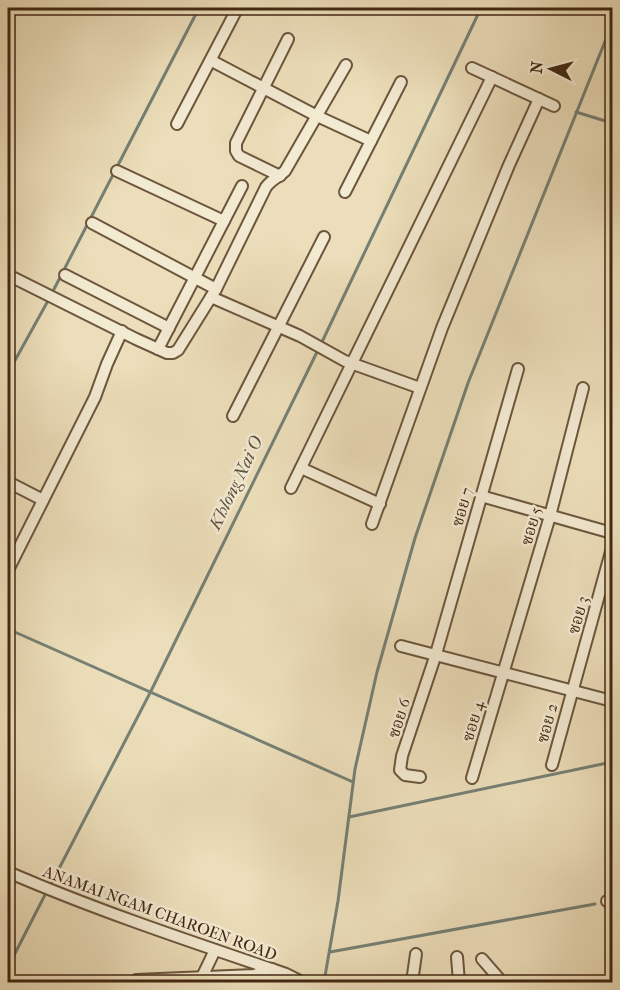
<svg xmlns="http://www.w3.org/2000/svg" width="620" height="990" viewBox="0 0 620 990" font-family="'IM FELL French Canon','Noto Serif Thai',serif">
<style>
.lines{fill:none;stroke-linecap:round;stroke-linejoin:round}
.stream{stroke:#768074;stroke-width:3}
.minor-casing{stroke:#6c563d;stroke-width:14}
.minor{stroke:#f3ead2;stroke-width:10}
.labels{text-anchor:middle;dominant-baseline:central;stroke-width:5;stroke-linejoin:round;paint-order:stroke}
.street-label{font-size:16px;fill:#422813;stroke:#f3ead2}
.water-label{font-size:18px;font-style:italic;fill:#584d3c;stroke:#f3ead2}
</style>
<rect width="100%" height="100%" fill="#ecdeba"/>
<filter id="stains"><feTurbulence type="fractalNoise" baseFrequency=".00333" numOctaves="4"/><feColorMatrix values="0 0 0 0 .2 0 0 0 0 .09 0 0 0 0 .02 0 0 0 .5 -.17"/></filter>
<radialGradient id="worn" r=".72"><stop offset=".6" stop-color="#630" stop-opacity="0"/><stop offset="1" stop-color="#630" stop-opacity=".3"/></radialGradient>
<g class="lines">
<g class="stream">
<path d="M576,112L612,123"/>
<path d="M52,293L199,8"/>
<path d="M321,344L481,8"/>
<path d="M8,373L49,299"/>
<path d="M8,629L353,782"/>
<path d="M349,817L612,762"/>
<path d="M50,886L151,691L318,350"/>
<path d="M330,952L595,904"/>
<path d="M8,967L47,891"/>
<path d="M324,982L338,901L355,769L377,672L415,538L468,383L612,24"/>
</g>
<defs>
<g id="minor">
<path d="M212,61L317,116L371,141"/>
<path d="M472,68L554,106"/>
<path d="M177,124L237,9"/>
<path d="M117,171L224,221"/>
<path d="M280,176L239,156L236,151V143L288,39"/>
<path d="M345,192L401,82"/>
<path d="M92,223L216,289"/>
<path d="M8,275L136,339L167,353H173L178,350L216,289L266,187C272,179 279,177 285,171L346,65"/>
<path d="M65,275L169,328"/>
<path d="M211,297L300,336L345,361L420,388"/>
<path d="M158,349L242,186"/>
<path d="M233,416L324,237"/>
<path d="M301,468L380,504"/>
<path d="M8,482L43,500"/>
<path d="M291,488L492,77"/>
<path d="M481,496L612,533"/>
<path d="M372,524L442,328L509,165L539,99"/>
<path d="M8,570L95,397L107,364L122,331"/>
<path d="M401,646L612,701"/>
<path d="M552,765L612,548"/>
<path d="M420,777L405,775L400,770L402,756L436,654L518,369"/>
<path d="M472,778L550,516L583,388"/>
<path d="M8,872C98,911 192,942 286,974L302,982"/>
<path d="M607,901H612"/>
<path d="M457,957L459,982"/>
<path d="M482,959L502,982"/>
<path d="M202,977L215,950"/>
<path d="M136,980L254,975L272,969"/>
<path d="M412,982L416,954"/>
</g>
</defs>
<use href="#minor" class="minor-casing"/>
<use href="#minor" class="minor"/>
</g>
<g class="labels">
<g class="street-label">
<text transform="translate(462 507) rotate(-74)">ซอย 7</text>
<text transform="translate(531 526) rotate(-74)">ซอย 5</text>
<text transform="translate(578 615) rotate(-74)">ซอย 3</text>
<text transform="translate(399 718) rotate(-72)">ซอย 6</text>
<text transform="translate(473 721) rotate(-73)">ซอย 4</text>
<text transform="translate(547 723) rotate(-75)">ซอย 2</text>
<text transform="translate(160 913) rotate(20)">ANAMAI NGAM CHAROEN ROAD</text>
</g>
<g class="water-label">
<text transform="translate(236 483) rotate(-64)">Khlong Nai O</text>
</g>
</g>
<rect width="620" height="990" fill="none" stroke="#ecdeba" stroke-width="30"/>
<rect x="9" y="9" width="602" height="972" fill="none" stroke="#422813" stroke-width="3"/>
<rect x="15" y="15" width="590" height="960" fill="none" stroke="#422813" stroke-width="1.5"/>
<g transform="translate(551 69) rotate(276)" stroke="#f3ead2" stroke-width="4.5" paint-order="stroke">
<path d="M0-4.5L10 22L0 15L-10 22Z" fill="#422813"/>
<text y="-9" font-size="16" font-weight="bold" text-anchor="middle" fill="#422813">N</text>
</g>
<rect width="100%" height="100%" filter="url(#stains)"/>
<rect width="100%" height="100%" fill="url(#worn)"/>
</svg>
